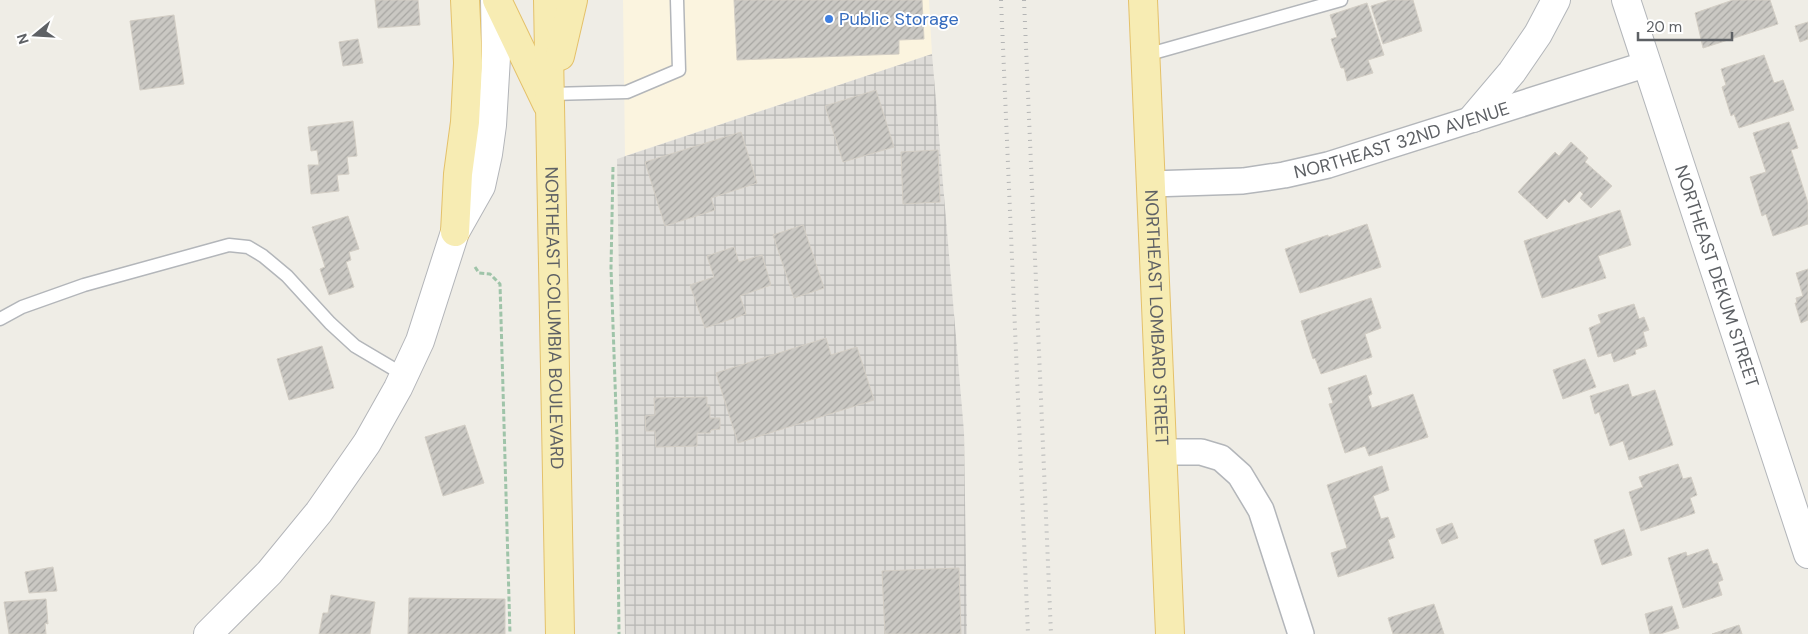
<svg xmlns="http://www.w3.org/2000/svg" width="1808" height="634" font-family="'DM Sans',sans-serif">
  <style>
    .commercial { fill: #fbf4df }
    .industrial { fill: url(#industrial-grid) }
    .building { fill: url(#building-hatch); stroke: #d3cec5 }
    .lines { fill: none; stroke-linecap: round; stroke-linejoin: round }
    .service-casing { stroke: #b3b6ba; stroke-width: 15 }
    .minor-casing { stroke: #b3b6ba; stroke-width: 28 }
    .tertiary-casing { stroke: #b3b6ba; stroke-width: 30 }
    .secondary-casing { stroke: #b3b5b9; stroke-width: 30 }
    .primary-casing { stroke: #e4c16a; stroke-width: 30 }
    .path { stroke: #9fc4a9; stroke-width: 3; stroke-dasharray: 5 2.5; stroke-linecap: butt }
    .service { stroke: #fff; stroke-width: 12 }
    .minor { stroke: #fff; stroke-width: 25 }
    .tertiary { stroke: #fff; stroke-width: 28 }
    .secondary { stroke: #fff; stroke-width: 28 }
    .primary { stroke: #f7ecb3; stroke-width: 28 }
    .rail { stroke: #b4b5b5; stroke-width: 4; stroke-dasharray: 1 6; stroke-linecap: butt }
    .shop-dot { fill: #3f7fe0; stroke: #fff; stroke-width: 2 }
    .labels { text-anchor: middle; stroke-width: 4; stroke-linejoin: round; paint-order: stroke }
    .shop-label { font-size: 18px; fill: #366cbe; stroke: #fff; text-anchor: start }
    .street-label { font-size: 18px; fill: #5e6165; stroke: #fff }
  </style>
  <defs>
    <pattern id="industrial-grid" width="8" height="8" patternUnits="userSpaceOnUse" patternTransform="scale(1.25)"><rect width="8" height="8" fill="#dedcd8"/><path d="M0 4h8M4 0v8" fill="none" stroke="#b7b6b3"/></pattern>
    <pattern id="building-hatch" width="6" height="6" patternUnits="userSpaceOnUse" patternTransform="scale(1.25)"><rect width="6" height="6" fill="#cac8c3"/><path d="M-1 1l2-2M0 6l6-6M5 7l2-2" fill="none" stroke="#a7a6a2"/></pattern>
  </defs>
  <rect width="100%" height="100%" fill="#efede6"/>
  <polygon class="commercial" points="623,0 929,0 932,54 625,156"/>
  <polygon class="industrial" points="932,54 964,432 967,634 625,634 617,159"/>
  <g class="building">
    <polygon points="375,0 418,0 420,25 378,28"/>
    <polygon points="734,0 922,0 924,39 899,40 899,54 737,60"/>
    <polygon points="1390,0 1413,0 1422,31 1383,44 1371,6"/>
    <polygon points="1733,0 1770,0 1778,24 1703,48 1695,13"/>
    <polygon points="1367,3 1384,55 1368,60 1373,73 1347,81 1344,68 1341,68 1331,39 1337,37 1330,15"/>
    <polygon points="174,15 184,84 140,90 130,21"/>
    <polygon points="1808,22 1808,39 1800,42 1795,26"/>
    <polygon points="358,39 363,63 343,66 339,42"/>
    <polygon points="1764,55 1774,83 1783,80 1794,110 1739,128 1734,114 1731,116 1722,87 1726,85 1721,69"/>
    <polygon points="876,90 894,147 843,162 825,106"/>
    <polygon points="353,121 357,156 347,157 349,174 337,175 339,191 311,194 308,165 319,165 317,150 311,151 308,127"/>
    <polygon points="1789,122 1798,148 1791,150 1808,203 1808,224 1773,236 1766,214 1762,216 1750,177 1766,172 1753,133"/>
    <polygon points="741,132 757,183 711,198 715,210 665,226 645,162"/>
    <polygon points="1571,142 1588,158 1585,162 1612,186 1591,208 1580,198 1583,194 1580,191 1569,203 1565,199 1547,219 1518,192 1555,152 1559,156"/>
    <polygon points="938,150 940,202 903,204 901,152"/>
    <polygon points="1620,210 1631,245 1598,256 1606,278 1542,298 1524,241"/>
    <polygon points="348,216 359,249 349,252 351,260 346,262 354,287 329,295 320,269 325,267 312,227"/>
    <polygon points="1367,224 1381,267 1300,293 1285,249 1328,235 1328,237"/>
    <polygon points="803,225 824,288 794,298 773,235"/>
    <polygon points="734,247 739,262 762,255 771,285 740,296 746,314 705,328 690,285 714,277 707,256"/>
    <polygon points="1808,269 1808,320 1801,323 1795,303 1797,303 1796,298 1803,296 1796,273"/>
    <polygon points="1371,298 1381,328 1365,334 1372,357 1321,374 1315,358 1313,359 1301,321"/>
    <polygon points="1634,304 1639,319 1644,317 1649,330 1643,332 1647,346 1635,350 1636,354 1614,362 1611,353 1598,357 1589,328 1601,323 1598,315"/>
    <polygon points="826,338 831,355 857,347 874,400 738,443 716,373"/>
    <polygon points="322,346 334,388 289,400 277,359"/>
    <polygon points="1585,359 1596,387 1563,399 1553,370"/>
    <polygon points="1366,375 1372,394 1368,396 1372,408 1413,394 1428,437 1369,456 1365,446 1345,453 1329,404 1333,403 1328,388"/>
    <polygon points="1628,384 1632,397 1655,390 1673,445 1629,460 1623,441 1610,446 1599,412 1595,414 1590,396"/>
    <polygon points="707,397 707,406 710,406 710,418 720,418 720,429 711,430 710,433 697,433 697,446 656,447 655,431 646,431 645,416 655,415 654,398"/>
    <polygon points="465,425 484,483 443,496 425,437"/>
    <polygon points="1678,464 1683,479 1691,477 1697,495 1690,498 1695,513 1641,531 1629,492 1643,487 1639,477"/>
    <polygon points="1382,466 1389,490 1373,496 1381,519 1388,517 1395,537 1388,540 1394,558 1338,577 1331,553 1347,548 1327,485"/>
    <polygon points="1452,523 1458,538 1442,544 1436,529"/>
    <polygon points="1624,529 1632,555 1602,565 1594,540"/>
    <polygon points="1708,549 1713,564 1717,563 1723,580 1718,582 1722,595 1683,608 1668,558 1686,552 1687,556"/>
    <polygon points="53,567 57,591 29,593 25,572"/>
    <polygon points="959,568 961,634 885,634 882,571"/>
    <polygon points="331,595 375,602 370,634 319,634 323,613 328,613"/>
    <polygon points="409,598 505,599 505,634 408,634"/>
    <polygon points="46,599 48,624 45,623 46,634 9,634 4,602"/>
    <polygon points="1434,604 1444,634 1393,634 1388,618"/>
    <polygon points="1672,606 1679,628 1660,634 1650,634 1645,614"/>
    <polygon points="1739,625 1742,634 1712,634"/>
  </g>
  <g class="lines">
    <g class="service-casing">
      <g id="service">
        <polyline points="1146,55 1341,0"/>
        <polyline points="551,94 627,92 679,70 677,0"/>
        <polyline points="0,319 22,307 84,285 229,245 248,247 263,256 287,276 330,323 355,346 404,375"/>
      </g>
    </g>
    <g class="minor-casing">
      <g id="minor">
        <path id="s1" d="M1151,184L1243,181L1284,175L1328,165L1647,64"/>
        <polyline points="1163,452 1201,452 1221,458 1240,475 1261,510 1301,634"/>
      </g>
    </g>
    <g class="tertiary-casing">
      <g id="tertiary">
        <path id="s2" d="M1626,0L1808,554"/>
        <polyline points="1473,118 1512,72 1538,34 1556,0"/>
      </g>
    </g>
    <g class="secondary-casing">
      <polyline id="secondary" points="208,634 269,573 319,512 367,443 398,388 420,341 455,232 481,186 488,154 492,125 496,57 495,0"/>
    </g>
    <g class="primary-casing">
      <g id="primary">
        <polyline points="497,0 547,104"/>
        <path id="s3" d="M548,0L560,634"/>
        <path id="s4" d="M1143,0L1170,634"/>
        <polyline points="560,56 573,0"/>
        <polyline points="455,232 458,174 465,122 468,63 465,0"/>
      </g>
    </g>
    <g class="path">
      <polyline points="613,167 611,268 617,439 619,634"/>
      <polyline points="475,267 479,273 490,274 500,284 510,634"/>
    </g>
    <use href="#service" class="service"/>
    <use href="#minor" class="minor"/>
    <use href="#tertiary" class="tertiary"/>
    <use href="#secondary" class="secondary"/>
    <use href="#primary" class="primary"/>
    <g class="rail">
      <polyline points="1001,0 1028,634"/>
      <polyline points="1024,0 1051,634"/>
    </g>
  </g>
  <circle class="shop-dot" cx="829" cy="19" r="5"/>
  <g class="labels">
    <g class="shop-label">
      <text x="839" y="25">Public Storage</text>
    </g>
    <g class="street-label">
      <text dy="6" stroke="none"><textPath href="#s1" startOffset="256">NORTHEAST 32ND AVENUE</textPath></text>
      <text dy="6" stroke="none"><textPath href="#s2" startOffset="291">NORTHEAST DEKUM STREET</textPath></text>
      <text dy="6" stroke="none"><textPath href="#s3" startOffset="318">NORTHEAST COLUMBIA BOULEVARD</textPath></text>
      <text dy="6" stroke="none"><textPath href="#s4" startOffset="318">NORTHEAST LOMBARD STREET</textPath></text>
    </g>
  </g>
  <g transform="translate(35 35) rotate(252)" stroke="#ffffff" stroke-width="4" paint-order="stroke">
  <path d="M0-4L9 19L0 12L-9 19Z" fill="#5e6165"/>
  <text y="-8" font-size="14" font-weight="bold" text-anchor="middle" fill="#5e6165">N</text>
  </g>
  <path d="M1638 32v8h94v-8" fill="none" stroke="#5e6165" stroke-width="2.5"/>
  <text x="1646" y="32" font-size="15" fill="#5e6165" stroke="#ffffff" stroke-width="4" paint-order="stroke">20 m</text>
</svg>
